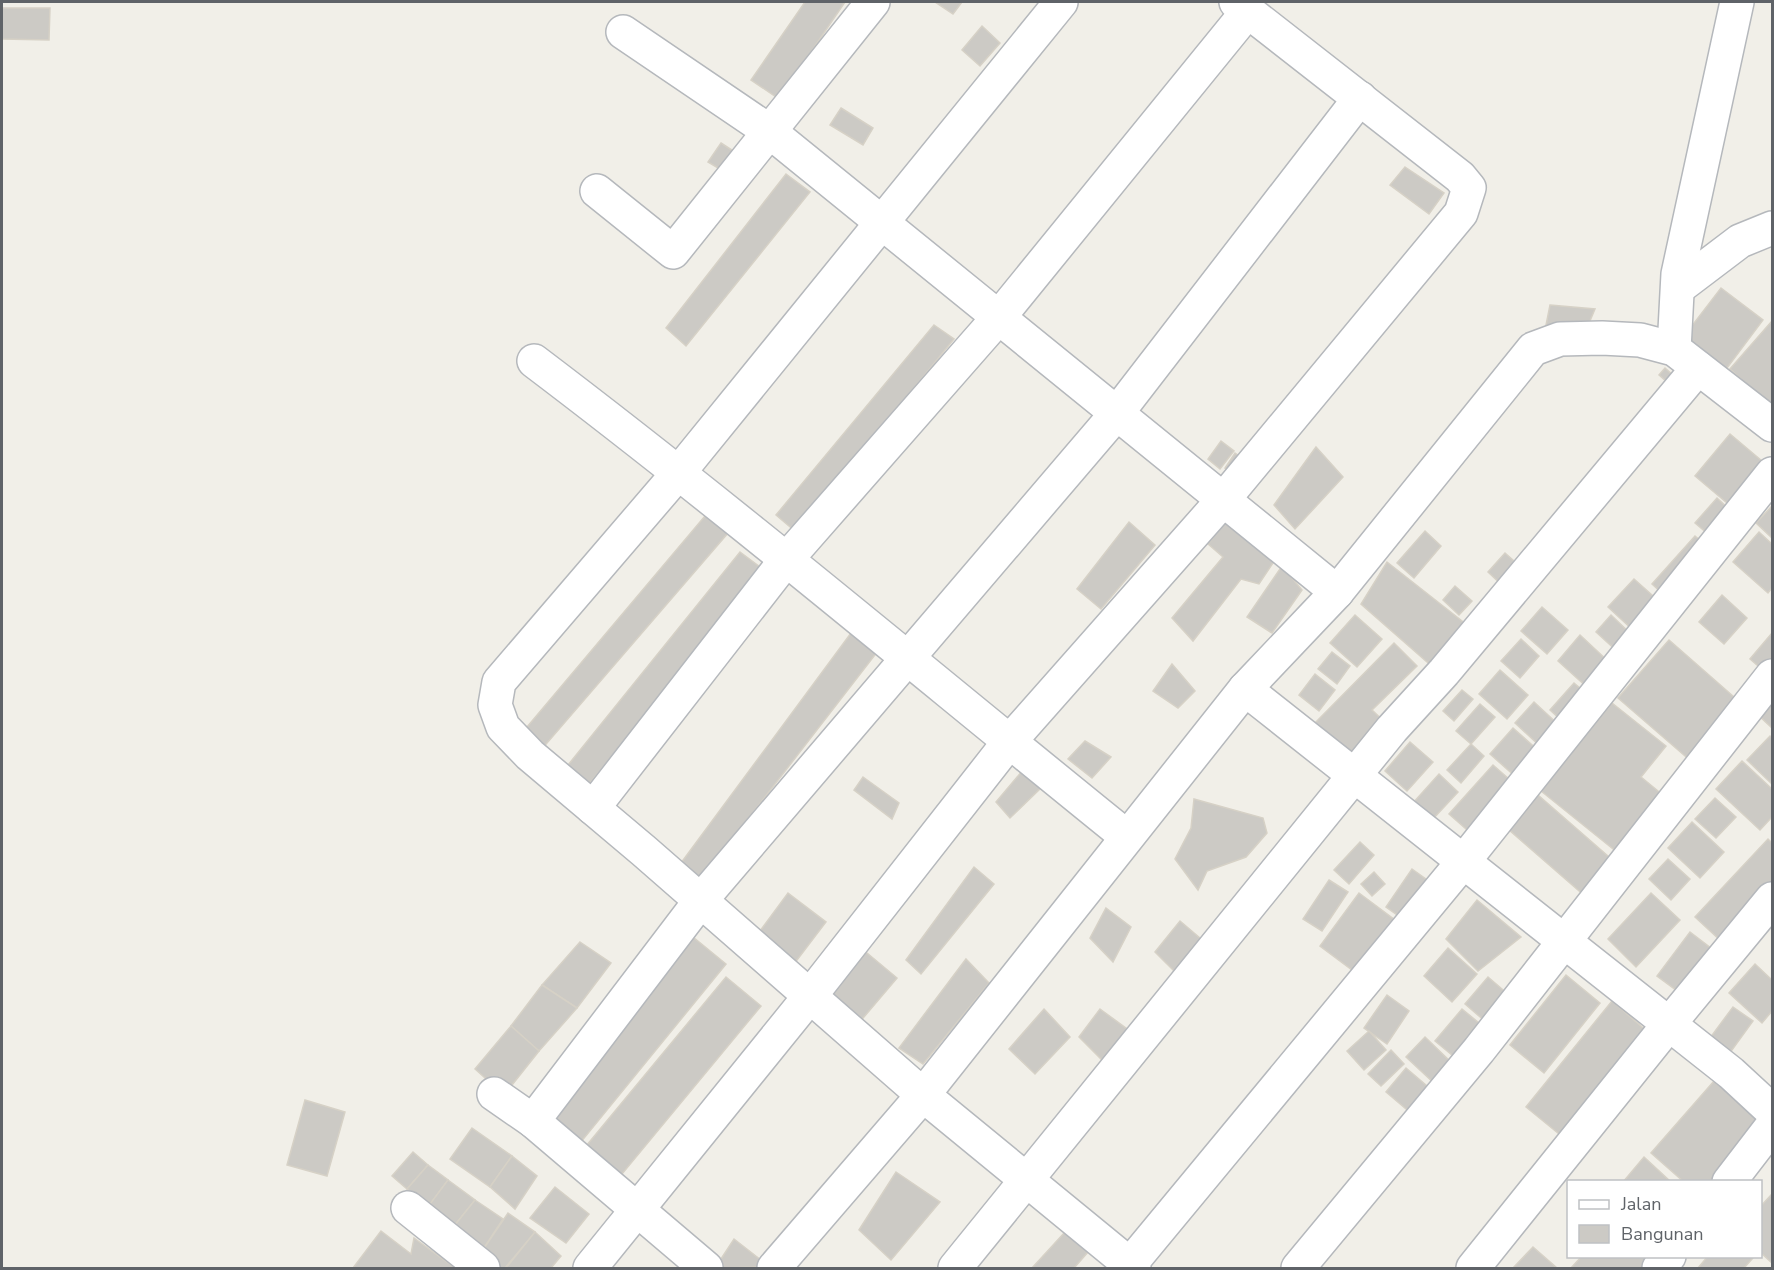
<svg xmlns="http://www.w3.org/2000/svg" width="1774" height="1270" font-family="'Nunito Sans',sans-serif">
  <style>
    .building { fill: #cccac5; stroke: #d6d1c6; stroke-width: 1.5 }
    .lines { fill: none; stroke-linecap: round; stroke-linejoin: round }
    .street-casing { stroke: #b5b8bc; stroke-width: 36 }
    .street { stroke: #fff; stroke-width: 33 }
  </style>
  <rect width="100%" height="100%" fill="#f1efe8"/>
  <g class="building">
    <polygon points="805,2 845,2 779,99 751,80"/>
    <polygon points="935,2 962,2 953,14"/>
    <polygon points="2,8 50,8 49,40 2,39"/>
    <polygon points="982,26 1000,43 980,66 962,50"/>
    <polygon points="841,108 873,128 863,145 830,125"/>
    <polygon points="721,143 744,158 733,177 708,162"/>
    <polygon points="1405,167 1444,193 1429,214 1390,185"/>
    <polygon points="786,174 810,192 686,346 666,328"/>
    <polygon points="1721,288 1763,320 1724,372 1681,340"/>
    <polygon points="1550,305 1595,309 1587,328 1546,325"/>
    <polygon points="1772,321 1772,407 1730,369"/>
    <polygon points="934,325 954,339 796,532 776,515"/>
    <polygon points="1665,368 1682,383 1676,390 1659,375"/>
    <polygon points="1730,434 1768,466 1733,508 1695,476"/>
    <polygon points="1221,441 1234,451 1220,469 1208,459"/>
    <polygon points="1316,447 1343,477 1295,529 1274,505"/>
    <polygon points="1235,453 1243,459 1232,474 1225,468"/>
    <polygon points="1717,498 1730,510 1708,534 1695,523"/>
    <polygon points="1772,506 1772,538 1756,523"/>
    <polygon points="705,516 728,533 541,750 522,733"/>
    <polygon points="1226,521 1277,557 1259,584 1241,579 1193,641 1172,618 1223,557 1208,544"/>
    <polygon points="1129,522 1155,545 1101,609 1077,589"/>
    <polygon points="1425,531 1441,546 1414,578 1397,563"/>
    <polygon points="1759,532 1772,544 1772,588 1768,593 1733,562"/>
    <polygon points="1695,536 1708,547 1665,596 1652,584"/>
    <polygon points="740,552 764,570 585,789 564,770"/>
    <polygon points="1505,553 1522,568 1505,588 1488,572"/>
    <polygon points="1387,562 1471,628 1435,669 1361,604"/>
    <polygon points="1282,566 1302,590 1272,633 1247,617"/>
    <polygon points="1634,579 1661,603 1635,632 1608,607"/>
    <polygon points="1455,586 1472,601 1459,615 1443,600"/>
    <polygon points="1722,595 1747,618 1724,644 1699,622"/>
    <polygon points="1542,607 1568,630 1547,654 1521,631"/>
    <polygon points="1355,615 1382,639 1357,667 1330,643"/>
    <polygon points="1611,615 1634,637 1619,653 1596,632"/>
    <polygon points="851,633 878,651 700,881 681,863"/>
    <polygon points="1772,633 1772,663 1765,672 1750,659"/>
    <polygon points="1580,635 1611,664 1589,689 1558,661"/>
    <polygon points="1521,639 1539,656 1520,678 1501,661"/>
    <polygon points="1669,640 1742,704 1692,762 1618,698"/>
    <polygon points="1394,643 1417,666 1372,710 1392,729 1355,766 1314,724"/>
    <polygon points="1332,652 1350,666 1337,684 1318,669"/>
    <polygon points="1172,664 1195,691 1178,708 1153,691"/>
    <polygon points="1500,670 1528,695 1507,719 1479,694"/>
    <polygon points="1315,674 1335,690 1319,711 1299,695"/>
    <polygon points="1574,683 1587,694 1563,722 1550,710"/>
    <polygon points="1462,690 1473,699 1454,721 1443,711"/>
    <polygon points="1772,696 1772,728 1757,714"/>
    <polygon points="1534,702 1561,727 1542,748 1515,723"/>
    <polygon points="1612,703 1666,746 1641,777 1669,800 1623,857 1541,791"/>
    <polygon points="1480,704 1495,717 1471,744 1456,731"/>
    <polygon points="1513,728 1540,752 1517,778 1490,754"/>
    <polygon points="1770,736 1772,738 1772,784 1747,760"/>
    <polygon points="1085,741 1111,757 1092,778 1068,759"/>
    <polygon points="1410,742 1433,762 1407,791 1385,771"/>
    <polygon points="1471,744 1484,756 1461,783 1447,770"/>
    <polygon points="1742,761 1772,789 1772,817 1760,830 1716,789"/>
    <polygon points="1493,765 1518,787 1474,836 1449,814"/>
    <polygon points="1023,770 1042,787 1010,818 996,802"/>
    <polygon points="1439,774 1458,792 1432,820 1413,803"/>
    <polygon points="863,777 899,803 892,819 854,790"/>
    <polygon points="1538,795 1616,863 1586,897 1509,830"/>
    <polygon points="1715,798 1736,817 1716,838 1695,819"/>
    <polygon points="1194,799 1263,818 1267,833 1246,857 1207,871 1198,890 1175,859 1191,828"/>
    <polygon points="1692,822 1724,852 1700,878 1668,848"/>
    <polygon points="1768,839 1772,843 1772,887 1722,942 1695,917"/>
    <polygon points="1360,842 1374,855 1349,884 1334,870"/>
    <polygon points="1668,859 1690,879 1671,900 1649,879"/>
    <polygon points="974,867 994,884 921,974 906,960"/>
    <polygon points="1412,869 1437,887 1410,924 1386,907"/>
    <polygon points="1374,872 1385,884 1372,896 1361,884"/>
    <polygon points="1329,880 1348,892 1322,931 1303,919"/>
    <polygon points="788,893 826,922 791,968 754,939"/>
    <polygon points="1359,893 1399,923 1360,976 1320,946"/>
    <polygon points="1651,893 1680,920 1636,967 1608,939"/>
    <polygon points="1477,900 1521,937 1478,971 1446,939"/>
    <polygon points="1106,908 1131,927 1113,962 1090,938"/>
    <polygon points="1180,921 1207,944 1178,975 1155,952"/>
    <polygon points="1690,932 1716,952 1684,996 1657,976"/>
    <polygon points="693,937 726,964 576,1148 542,1120"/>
    <polygon points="580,942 611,963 577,1008 542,985"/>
    <polygon points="861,948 897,978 858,1024 823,995"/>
    <polygon points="1448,948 1477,974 1452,1002 1424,976"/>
    <polygon points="966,959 989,983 923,1064 899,1048"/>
    <polygon points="1755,964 1772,980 1772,1011 1762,1023 1729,993"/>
    <polygon points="1566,975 1600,1003 1544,1073 1510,1045"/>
    <polygon points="726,977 761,1006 617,1180 582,1151"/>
    <polygon points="1488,977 1509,995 1486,1022 1465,1004"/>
    <polygon points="542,985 577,1008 539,1051 511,1026"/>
    <polygon points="1387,995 1409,1011 1387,1044 1364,1028"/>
    <polygon points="1612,1001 1649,1033 1564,1138 1526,1107"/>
    <polygon points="1733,1007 1753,1021 1724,1061 1704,1046"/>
    <polygon points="1044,1009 1070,1037 1035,1074 1009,1049"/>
    <polygon points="1100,1009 1138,1037 1113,1071 1079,1037"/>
    <polygon points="1462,1009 1490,1032 1464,1065 1435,1041"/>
    <polygon points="511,1026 539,1051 504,1095 475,1069"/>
    <polygon points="1369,1031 1386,1050 1364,1070 1347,1051"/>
    <polygon points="1425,1037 1454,1065 1436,1085 1406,1057"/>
    <polygon points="1391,1050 1404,1064 1381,1086 1368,1074"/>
    <polygon points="1406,1068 1433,1091 1412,1114 1386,1092"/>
    <polygon points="1714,1081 1762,1123 1711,1182 1684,1182 1651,1153"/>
    <polygon points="305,1100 345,1112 327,1176 287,1165"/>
    <polygon points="472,1128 512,1156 490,1187 450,1159"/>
    <polygon points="413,1152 428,1165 407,1189 392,1176"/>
    <polygon points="512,1156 537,1176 515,1209 490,1187"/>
    <polygon points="1644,1157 1671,1182 1623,1182"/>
    <polygon points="428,1165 448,1180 428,1207 407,1189"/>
    <polygon points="896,1172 940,1202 891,1260 859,1230"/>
    <polygon points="448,1180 475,1200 450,1231 424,1212"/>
    <polygon points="555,1187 589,1214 566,1243 530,1218"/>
    <polygon points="1772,1194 1772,1263 1760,1252 1760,1207"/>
    <polygon points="475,1200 503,1219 480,1254 450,1231"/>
    <polygon points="508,1213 535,1232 505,1268 497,1268 480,1254"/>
    <polygon points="381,1231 411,1254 414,1238 455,1268 353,1268"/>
    <polygon points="535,1232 561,1256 551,1268 506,1268"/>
    <polygon points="1065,1232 1088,1252 1074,1268 1032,1268"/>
    <polygon points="734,1239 770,1267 715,1268"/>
    <polygon points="1533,1247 1557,1268 1513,1268"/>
    <polygon points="1653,1256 1658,1268 1571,1268 1582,1256"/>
    <polygon points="1708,1256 1752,1256 1753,1258 1744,1268 1698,1268"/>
  </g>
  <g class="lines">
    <g class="street-casing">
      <g id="street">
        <polyline points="623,32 769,131 1337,592"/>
        <polyline points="597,191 673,252 873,2"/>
        <polyline points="1678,288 1740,241 1772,228"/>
        <polyline points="1674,349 1678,274 1737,2"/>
        <path d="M534,361C736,514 930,678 1127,837"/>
        <polyline points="1245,689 1731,1073 1772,1111"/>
        <polyline points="593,808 785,561 999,317 1248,11"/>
        <polyline points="494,1094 533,1121 706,1268"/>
        <polyline points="533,1121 701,900 1117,413 1360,98"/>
        <polyline points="1729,1182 1772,1126"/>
        <polyline points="408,1208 483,1268"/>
        <polyline points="590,1268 810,996 1009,742 1223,500 1461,213 1469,188 1460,177 1236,2"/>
        <polyline points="774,1268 923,1095 644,851 530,755 503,727 495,705 499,682 680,471 1061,2"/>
        <polyline points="955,1268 1392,729 1444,672 1698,368"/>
        <polyline points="1127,1268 1463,862 1772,474"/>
        <polyline points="1134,1268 923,1095 1245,689 1337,592 1533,349 1560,339 1602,338 1640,340 1674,349 1772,425"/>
        <polyline points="1298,1268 1479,1050 1772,676"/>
        <polyline points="1473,1268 1669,1024 1772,899"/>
        <polyline points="1659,1268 1669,1256"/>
      </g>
    </g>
    <use href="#street" class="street"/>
  </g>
  <rect width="1774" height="1270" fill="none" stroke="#5f6368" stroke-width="6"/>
  <rect x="1567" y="1180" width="195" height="78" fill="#ffffff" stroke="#bfc1c3" stroke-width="1.5"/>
  <rect x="1579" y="1200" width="30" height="9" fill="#ffffff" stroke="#bfc1c3" stroke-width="1.5"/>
  <text x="1621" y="1210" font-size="18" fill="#5f6368">Jalan</text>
  <rect x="1579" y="1225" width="30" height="18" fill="#cccac5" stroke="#bfc1c3" stroke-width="1.5"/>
  <text x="1621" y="1240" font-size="18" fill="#5f6368">Bangunan</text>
</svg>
